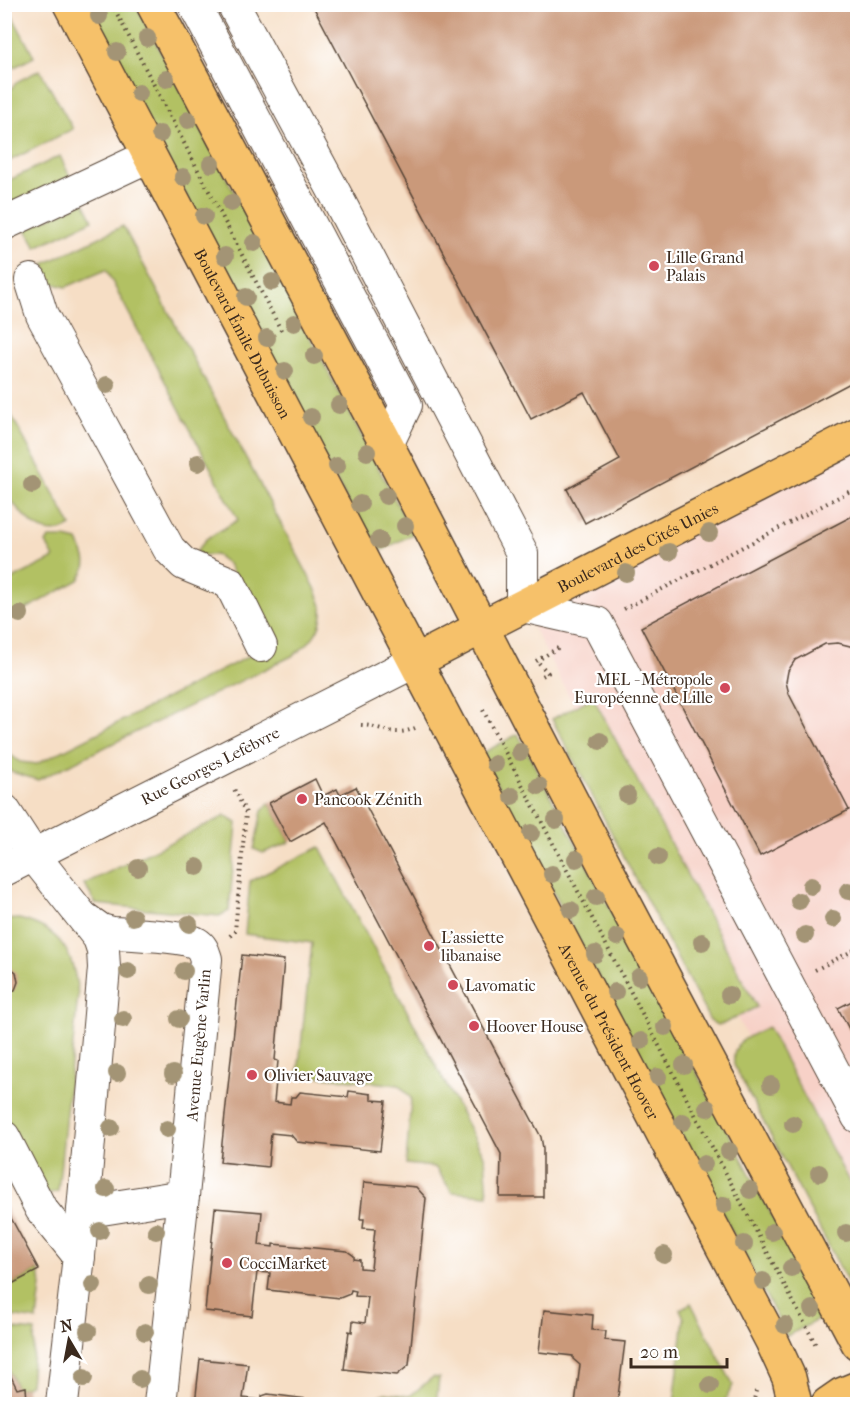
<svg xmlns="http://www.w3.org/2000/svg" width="862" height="1409" font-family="'IM FELL French Canon',serif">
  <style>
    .built { fill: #f7d1c7 }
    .green { fill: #b2c164; stroke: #767641; stroke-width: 1.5 }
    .building { fill: #ca997a }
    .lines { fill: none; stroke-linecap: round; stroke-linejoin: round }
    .minor-casing { stroke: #574537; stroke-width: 34 }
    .major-casing { stroke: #574537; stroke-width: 36 }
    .path { stroke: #574537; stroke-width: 4; stroke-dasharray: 1.5 4.5; stroke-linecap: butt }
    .minor { stroke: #fff; stroke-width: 32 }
    .major { stroke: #f6c16b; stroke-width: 33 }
    .tree { fill: #a39475 }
    .poi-dot { fill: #d1495b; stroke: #fff; stroke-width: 2 }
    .labels { text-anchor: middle; stroke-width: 4.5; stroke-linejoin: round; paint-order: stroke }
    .poi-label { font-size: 16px; fill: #3b2a1e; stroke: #fff; text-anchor: start }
    .street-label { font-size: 16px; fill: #3b2a1e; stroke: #fff }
  </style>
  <rect width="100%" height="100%" fill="#fff"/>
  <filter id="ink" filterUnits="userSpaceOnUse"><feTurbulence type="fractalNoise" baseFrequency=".0167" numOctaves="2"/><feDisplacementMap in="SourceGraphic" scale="12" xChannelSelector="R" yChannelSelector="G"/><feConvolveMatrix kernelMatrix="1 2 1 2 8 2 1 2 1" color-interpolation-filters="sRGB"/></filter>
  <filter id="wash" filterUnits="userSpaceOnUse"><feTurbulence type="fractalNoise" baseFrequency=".008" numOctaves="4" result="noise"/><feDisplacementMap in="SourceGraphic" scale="24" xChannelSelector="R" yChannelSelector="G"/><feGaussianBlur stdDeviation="1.35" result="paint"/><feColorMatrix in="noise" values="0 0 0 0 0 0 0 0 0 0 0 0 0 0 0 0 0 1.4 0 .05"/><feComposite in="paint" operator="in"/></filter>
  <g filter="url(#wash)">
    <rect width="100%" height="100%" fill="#f6dec5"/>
    <polygon class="built" points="857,434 857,1247 522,606"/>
    <g class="green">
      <polygon points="6,4 34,57 5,72 4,5"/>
      <polygon points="86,5 136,5 413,534 375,554"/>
      <polygon points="40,70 73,129 5,163 5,95 18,81"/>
      <polygon points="60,156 70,177 13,203 5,187 5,182"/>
      <polygon points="84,202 93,220 36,247 26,229"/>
      <path d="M123,226L315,588C317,594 321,601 322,607C324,629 309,645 292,656L38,780L11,772L5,757L4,750L20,762L37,764L271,645L228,564L216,555H198L197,551L206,539L238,520L106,270L66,287L43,281L40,276L48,272L44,264Z"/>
      <path d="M7,407L71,526C40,545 22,513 5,493L4,409Z"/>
      <path d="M49,538H65L78,541C86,558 90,564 79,580L6,620L4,616L5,583L54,558L46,543Z"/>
      <polygon points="593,697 757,1007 723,1024 717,1025 710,1021 552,719"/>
      <polygon points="518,734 825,1316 787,1336 481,754"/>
      <polygon points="269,803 290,842 263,853 254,849 262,811"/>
      <polygon points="225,816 237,823 229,911 219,916 96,904 84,884"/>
      <polygon points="320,847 485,1158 488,1195 452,1192 435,1167 406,1164 411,1098 399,1085 298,1074 312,943 245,934 250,881"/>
      <path d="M19,919C62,929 74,954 78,995L58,1191L48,1194L42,1190L5,1119L4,920Z"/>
      <path d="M768,1027L857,1197V1300L734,1065C731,1040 749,1037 768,1027Z"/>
      <polygon points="39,1270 41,1286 37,1320 5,1315 5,1288"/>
      <polygon points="691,1303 733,1385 723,1404 674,1404 684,1318 680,1309"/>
      <polygon points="4,1328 35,1331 30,1384 26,1387 17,1389 5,1362"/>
      <polygon points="433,1377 439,1378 436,1404 377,1404 378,1397 385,1393 410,1396"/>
    </g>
    <g id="blocks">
      <g class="building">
        <polygon points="312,4 858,4 858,379 585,523 567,489 620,460 584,392 531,419"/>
        <polygon points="858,513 858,648 838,643 825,644 795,660 788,671 786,682 789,694 849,810 760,856 641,627"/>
        <polygon points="315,779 323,796 337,789 340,795 356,787 541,1137 543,1148 543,1197 500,1197 501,1154 326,822 290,842 269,803"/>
        <polygon points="242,955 284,960 275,1060 278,1061 274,1102 290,1104 291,1097 296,1097 300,1092 348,1097 349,1091 371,1094 371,1100 386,1101 380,1151 297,1142 291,1135 271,1133 268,1167 220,1162"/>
        <polygon points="4,966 8,966 16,972 18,982 15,990 4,994"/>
        <polygon points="858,998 858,1046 838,1008"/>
        <polygon points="364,1182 416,1187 426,1198 409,1365 397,1375 344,1369 349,1331 352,1332 353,1321 365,1323 368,1297 355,1296 356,1291 351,1290 350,1294 340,1298 268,1290 270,1273 257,1272 252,1316 205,1311 215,1208 262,1212 259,1245 273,1247 273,1244 347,1251 354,1256 354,1259 360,1260 360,1268 371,1269 375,1229 363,1228 364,1219 360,1219"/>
        <polygon points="4,1205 39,1270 4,1288"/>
        <polygon points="544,1310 593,1315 592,1330 606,1331 605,1340 625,1342 617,1404 575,1404 580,1365 573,1359 573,1356 539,1352"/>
        <polygon points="200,1359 248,1364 243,1398 262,1400 262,1396 268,1394 346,1404 195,1404"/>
        <polygon points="4,1362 17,1389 26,1387 27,1401 18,1404 4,1404"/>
      </g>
    </g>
  </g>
  <g filter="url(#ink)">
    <use href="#blocks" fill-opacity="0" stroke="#574537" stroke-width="1.5"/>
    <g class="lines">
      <g class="minor-casing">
        <g id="minor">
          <polyline points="194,4 406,405 387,445"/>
          <polyline points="233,4 337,197 522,553 522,606 597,623 858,1117"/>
          <polyline points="4,224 149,156"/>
          <polyline points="31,280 42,315 169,549 184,564 230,583 261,646"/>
          <polyline points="4,810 34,856 99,938 103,950 104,968 79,1256 62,1404"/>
          <path id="s1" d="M4,870L416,661"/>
          <path d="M84,918L101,930L112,933C130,934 183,936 196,943C203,947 204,953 206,959L183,1196L160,1404"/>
          <polyline points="4,1137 41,1209 79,1256"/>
          <polyline points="83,1212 183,1196"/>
        </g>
      </g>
      <g class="major-casing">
        <g id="major">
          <path id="s2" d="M70,4L772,1341L789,1378L795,1404"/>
          <polyline points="153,4 387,445 615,885 858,1343"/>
          <path id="s3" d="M416,661L858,434"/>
          <polyline points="828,1404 841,1395 858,1388"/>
        </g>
      </g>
      <g class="path">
        <polyline points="112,4 283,334"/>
        <polyline points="624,609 858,487"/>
        <polyline points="536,661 558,648"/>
        <polyline points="539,663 548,673 542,676"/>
        <polyline points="483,710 817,1347"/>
        <path d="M361,725C383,726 392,738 415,728"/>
        <polyline points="230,936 235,931 246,813 233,787"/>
        <polyline points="815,970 858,948"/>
        <polyline points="753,1404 756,1391"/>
      </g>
      <use href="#minor" class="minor"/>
      <use href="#major" class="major"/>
    </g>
    <g class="tree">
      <circle cx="99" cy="16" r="9"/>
      <circle cx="147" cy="38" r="9"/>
      <circle cx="117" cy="52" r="9"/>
      <circle cx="166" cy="79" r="9"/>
      <circle cx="139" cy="93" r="9"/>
      <circle cx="188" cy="120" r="9"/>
      <circle cx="160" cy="134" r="9"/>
      <circle cx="211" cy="164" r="9"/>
      <circle cx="183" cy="177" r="9"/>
      <circle cx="231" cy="203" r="9"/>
      <circle cx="204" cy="216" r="9"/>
      <circle cx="254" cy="243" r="9"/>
      <circle cx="225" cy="256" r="9"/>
      <circle cx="272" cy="282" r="9"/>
      <circle cx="246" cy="297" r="9"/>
      <circle cx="294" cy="323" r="9"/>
      <circle cx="267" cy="338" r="9"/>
      <circle cx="314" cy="356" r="9"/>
      <circle cx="285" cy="371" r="9"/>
      <circle cx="107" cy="385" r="9"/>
      <circle cx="339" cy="405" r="9"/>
      <circle cx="311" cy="417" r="9"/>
      <circle cx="367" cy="452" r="9"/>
      <circle cx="198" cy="463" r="9"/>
      <circle cx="337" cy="466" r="9"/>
      <circle cx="32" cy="485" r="9"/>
      <circle cx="386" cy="496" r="9"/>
      <circle cx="360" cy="504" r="9"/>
      <circle cx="405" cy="526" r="9"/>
      <circle cx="709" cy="533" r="9"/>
      <circle cx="379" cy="540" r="9"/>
      <circle cx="669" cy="552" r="9"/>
      <circle cx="626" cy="573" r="9"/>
      <circle cx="20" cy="614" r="9"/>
      <circle cx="600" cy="741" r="9"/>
      <circle cx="520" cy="752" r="9"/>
      <circle cx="495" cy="764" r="9"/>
      <circle cx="539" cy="786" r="9"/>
      <circle cx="627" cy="795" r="9"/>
      <circle cx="512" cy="796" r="9"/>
      <circle cx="556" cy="820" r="9"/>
      <circle cx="531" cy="833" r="9"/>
      <circle cx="658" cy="857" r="9"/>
      <circle cx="576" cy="859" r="9"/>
      <circle cx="197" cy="867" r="9"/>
      <circle cx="138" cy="868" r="9"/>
      <circle cx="552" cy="874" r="9"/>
      <circle cx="811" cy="886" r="9"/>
      <circle cx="848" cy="891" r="9"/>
      <circle cx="596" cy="897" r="9"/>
      <circle cx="799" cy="901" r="9"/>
      <circle cx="571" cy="910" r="9"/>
      <circle cx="133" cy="917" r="9"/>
      <circle cx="833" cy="919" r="9"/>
      <circle cx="189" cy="924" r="9"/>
      <circle cx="805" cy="935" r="9"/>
      <circle cx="617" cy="937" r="9"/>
      <circle cx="702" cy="942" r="9"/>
      <circle cx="595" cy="954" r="9"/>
      <circle cx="128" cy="971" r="9"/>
      <circle cx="184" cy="971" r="9"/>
      <circle cx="639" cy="977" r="9"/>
      <circle cx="615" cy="992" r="9"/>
      <circle cx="729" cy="995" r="9"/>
      <circle cx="123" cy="1019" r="9"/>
      <circle cx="179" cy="1019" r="9"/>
      <circle cx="665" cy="1027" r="9"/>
      <circle cx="641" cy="1041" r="9"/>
      <circle cx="684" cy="1065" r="9"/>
      <circle cx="117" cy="1073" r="9"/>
      <circle cx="173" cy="1074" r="9"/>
      <circle cx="658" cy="1077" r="9"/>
      <circle cx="771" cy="1085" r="9"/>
      <circle cx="707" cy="1108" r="9"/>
      <circle cx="683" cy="1122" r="9"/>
      <circle cx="793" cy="1124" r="9"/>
      <circle cx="111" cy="1128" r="9"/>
      <circle cx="167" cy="1129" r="9"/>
      <circle cx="729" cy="1151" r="9"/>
      <circle cx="704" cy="1164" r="9"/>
      <circle cx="819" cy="1173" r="9"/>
      <circle cx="106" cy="1189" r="9"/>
      <circle cx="750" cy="1190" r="9"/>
      <circle cx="724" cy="1205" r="9"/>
      <circle cx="100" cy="1231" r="9"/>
      <circle cx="156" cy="1231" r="9"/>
      <circle cx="772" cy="1232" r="9"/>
      <circle cx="846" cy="1233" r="9"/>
      <circle cx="744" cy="1244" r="9"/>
      <circle cx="664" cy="1255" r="9"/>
      <circle cx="791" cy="1268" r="9"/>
      <circle cx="763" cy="1281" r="9"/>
      <circle cx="93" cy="1285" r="9"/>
      <circle cx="149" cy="1285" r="9"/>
      <circle cx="812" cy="1309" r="9"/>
      <circle cx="785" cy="1325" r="9"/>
      <circle cx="88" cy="1331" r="9"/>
      <circle cx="145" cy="1332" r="9"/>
      <circle cx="84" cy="1378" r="9"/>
      <circle cx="140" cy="1379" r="9"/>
      <circle cx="710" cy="1385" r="9"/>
    </g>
  </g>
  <g class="poi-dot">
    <circle cx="654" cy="266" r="6"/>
    <circle cx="725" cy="688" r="6"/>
    <circle cx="302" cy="799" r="6"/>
    <circle cx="429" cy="946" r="6"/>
    <circle cx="453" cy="985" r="6"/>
    <circle cx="474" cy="1026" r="6"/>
    <circle cx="252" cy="1075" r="6"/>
    <circle cx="227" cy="1263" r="6"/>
  </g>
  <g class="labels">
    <g class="poi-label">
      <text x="666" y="263">Lille Grand<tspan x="666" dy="18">Palais</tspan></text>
      <text x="713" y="685" text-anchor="end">MEL - Métropole<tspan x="713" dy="18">Européenne de Lille</tspan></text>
      <text x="314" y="805">Pancook Zénith</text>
      <text x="441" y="943">L'assiette<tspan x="441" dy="18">libanaise</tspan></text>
      <text x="465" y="991">Lavomatic</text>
      <text x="486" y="1032">Hoover House</text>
      <text x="264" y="1081">Olivier Sauvage</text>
      <text x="239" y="1269">CocciMarket</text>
    </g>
    <g class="street-label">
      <text dy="6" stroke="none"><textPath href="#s2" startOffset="372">Boulevard Émile Dubuisson</textPath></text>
      <text dy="6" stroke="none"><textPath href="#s3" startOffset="249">Boulevard des Cités Unies</textPath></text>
      <text dy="6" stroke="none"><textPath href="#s1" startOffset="231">Rue Georges Lefebvre</textPath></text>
      <text dy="6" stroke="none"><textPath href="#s2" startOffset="1160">Avenue du Président Hoover</textPath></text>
      <text transform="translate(198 1045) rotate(-85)" y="6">Avenue Eugène Varlin</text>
    </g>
  </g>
  <rect width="862" height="1409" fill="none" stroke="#fff" stroke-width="24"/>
  <g transform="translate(69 1340) rotate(350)" stroke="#ffffff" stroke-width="4.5" paint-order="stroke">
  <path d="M0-4.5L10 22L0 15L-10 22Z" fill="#3b2a1e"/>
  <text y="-9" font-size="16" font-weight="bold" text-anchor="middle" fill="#3b2a1e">N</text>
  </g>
  <path d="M631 1358v9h96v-9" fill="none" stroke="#3b2a1e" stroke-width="3"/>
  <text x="640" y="1358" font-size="18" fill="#3b2a1e" stroke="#ffffff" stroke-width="4.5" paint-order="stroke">20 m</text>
</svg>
